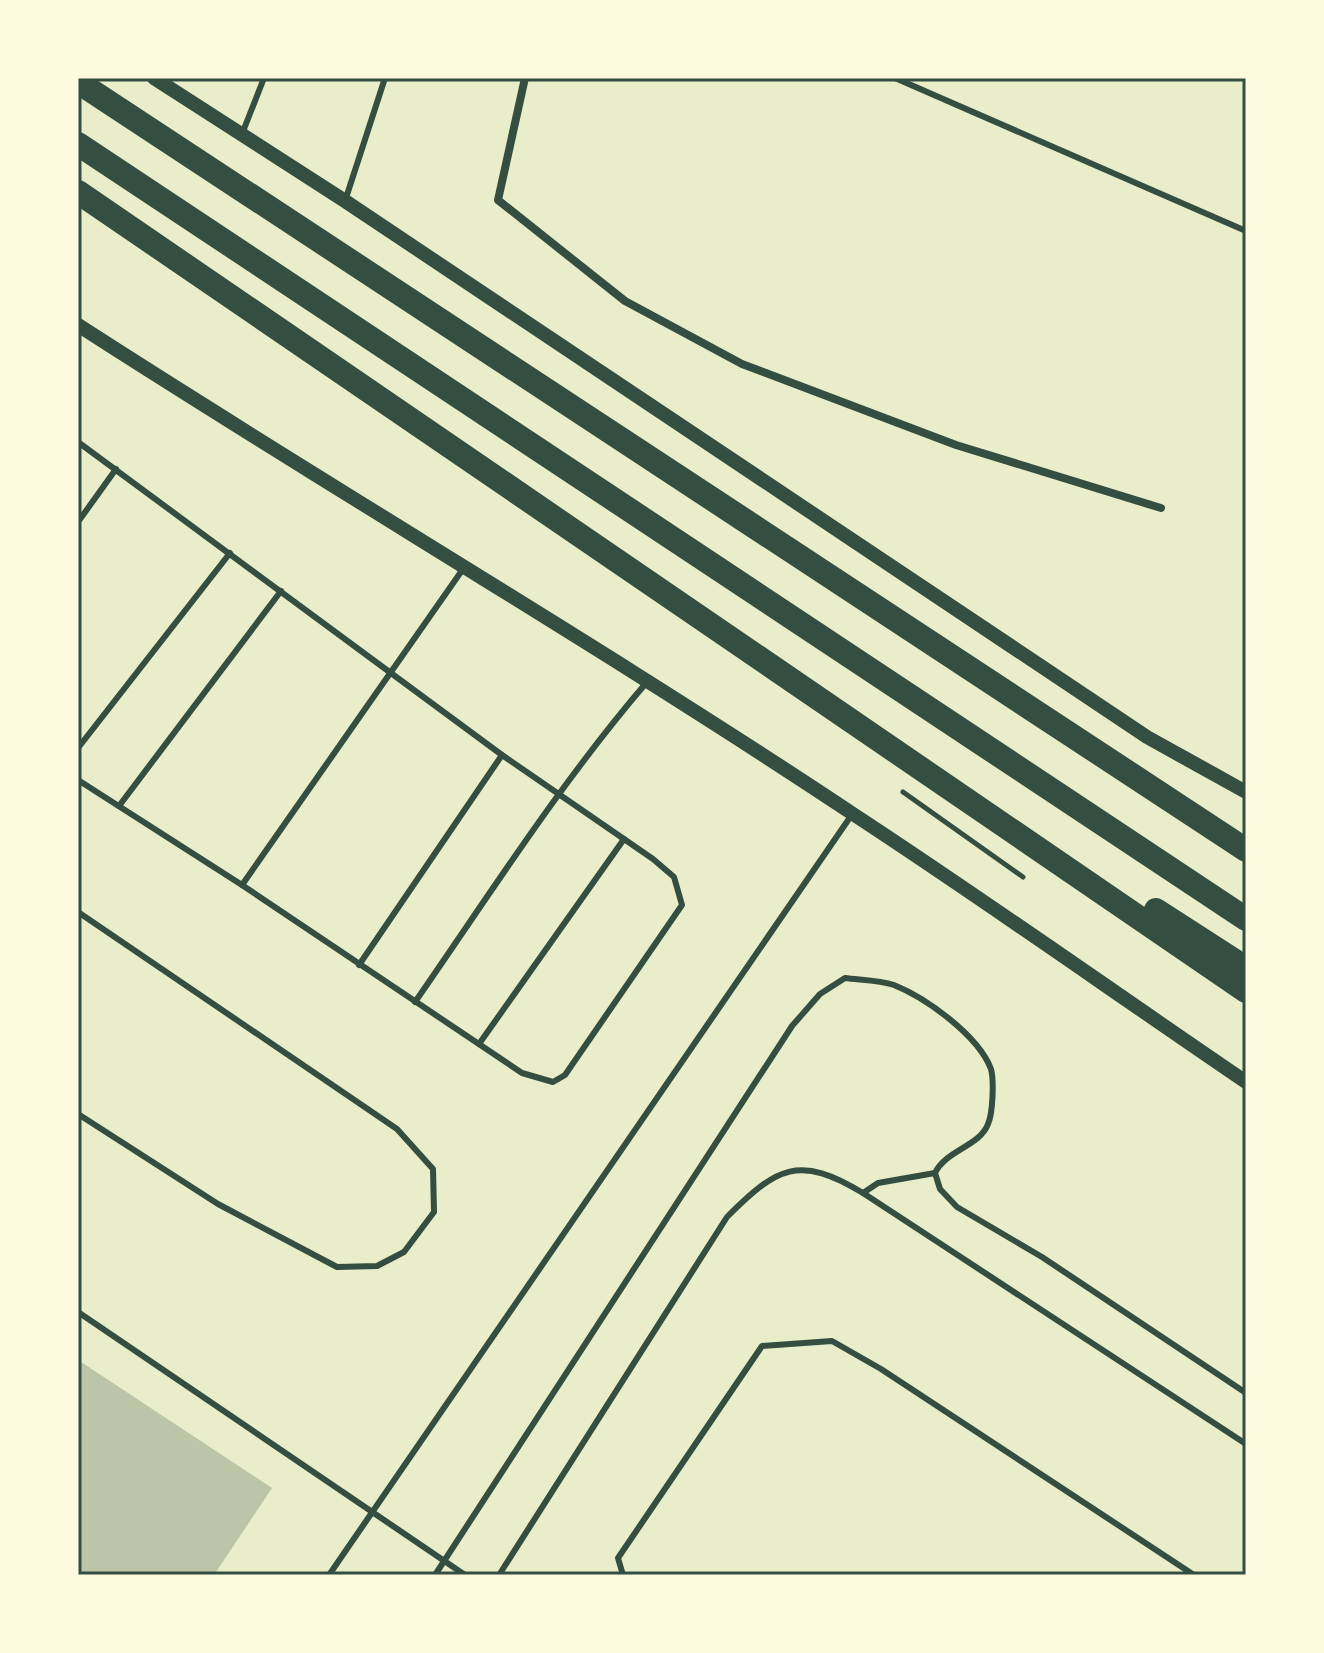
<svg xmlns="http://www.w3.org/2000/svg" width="1324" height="1653" font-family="Commissioner,sans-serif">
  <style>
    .building { fill: #bcc5a7 }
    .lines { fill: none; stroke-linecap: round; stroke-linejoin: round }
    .path { stroke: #344e41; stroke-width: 5 }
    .service { stroke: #344e41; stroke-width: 6 }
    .minor { stroke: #344e41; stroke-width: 8 }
    .tertiary { stroke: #344e41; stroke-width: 14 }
    .motorway { stroke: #344e41; stroke-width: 24 }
    .neatline { fill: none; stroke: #344e41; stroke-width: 3 }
  </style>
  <rect width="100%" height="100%" fill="#e9edc9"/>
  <polygon class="building" points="78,1360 272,1488 214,1575 78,1575"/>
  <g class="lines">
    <polyline class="path" points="903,792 1023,877"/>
    <g class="service">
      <polyline points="895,78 1246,231"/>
      <polyline points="242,134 264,78"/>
      <polyline points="345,201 385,78"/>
      <polyline points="78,442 502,755 653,859 674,877 682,905 565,1075 553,1082 522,1073 242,885 78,780"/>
      <polyline points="78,522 116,469"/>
      <polyline points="78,748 230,553"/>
      <polyline points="119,806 281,591"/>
      <polyline points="242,885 463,569"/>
      <polyline points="78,912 397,1129 433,1169 434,1212 404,1252 377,1266 337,1267 218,1204 78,1114"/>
      <polyline points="359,965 502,755"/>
      <path d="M415,1002C490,894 561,782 647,682"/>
      <polyline points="479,1044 624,839"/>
      <polyline points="863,1193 878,1183 935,1173"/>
      <polyline points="78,1312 465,1575"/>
      <polyline points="329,1575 853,813"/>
      <path d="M435,1575L792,1026L820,994L845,978C860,980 879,980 894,985C926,998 978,1035 991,1069C994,1080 993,1113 988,1124C980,1146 946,1150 935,1173L940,1189L957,1207L1042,1257L1246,1393"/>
      <path d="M499,1575L727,1217C777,1167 799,1154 863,1193L1246,1444"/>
      <polyline points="623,1575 618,1558 762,1346 832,1341 881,1369 1194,1575"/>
    </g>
    <polyline class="minor" points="525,78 498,200 625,301 742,364 956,445 1161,508"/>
    <g class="tertiary">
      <polyline points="154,78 345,201 1147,737 1246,792"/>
      <path d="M78,325C335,491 599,645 853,814C986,901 1115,993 1246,1082"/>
    </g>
    <g class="motorway">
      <polyline points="78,82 1246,850"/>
      <polyline points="78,144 1246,919"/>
      <polyline points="78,192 1246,991"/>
      <polyline points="1156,910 1246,968"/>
    </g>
  </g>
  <rect width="1324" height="1653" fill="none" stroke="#fefae0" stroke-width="160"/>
  <rect x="80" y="80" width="1164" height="1493" class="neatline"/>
</svg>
